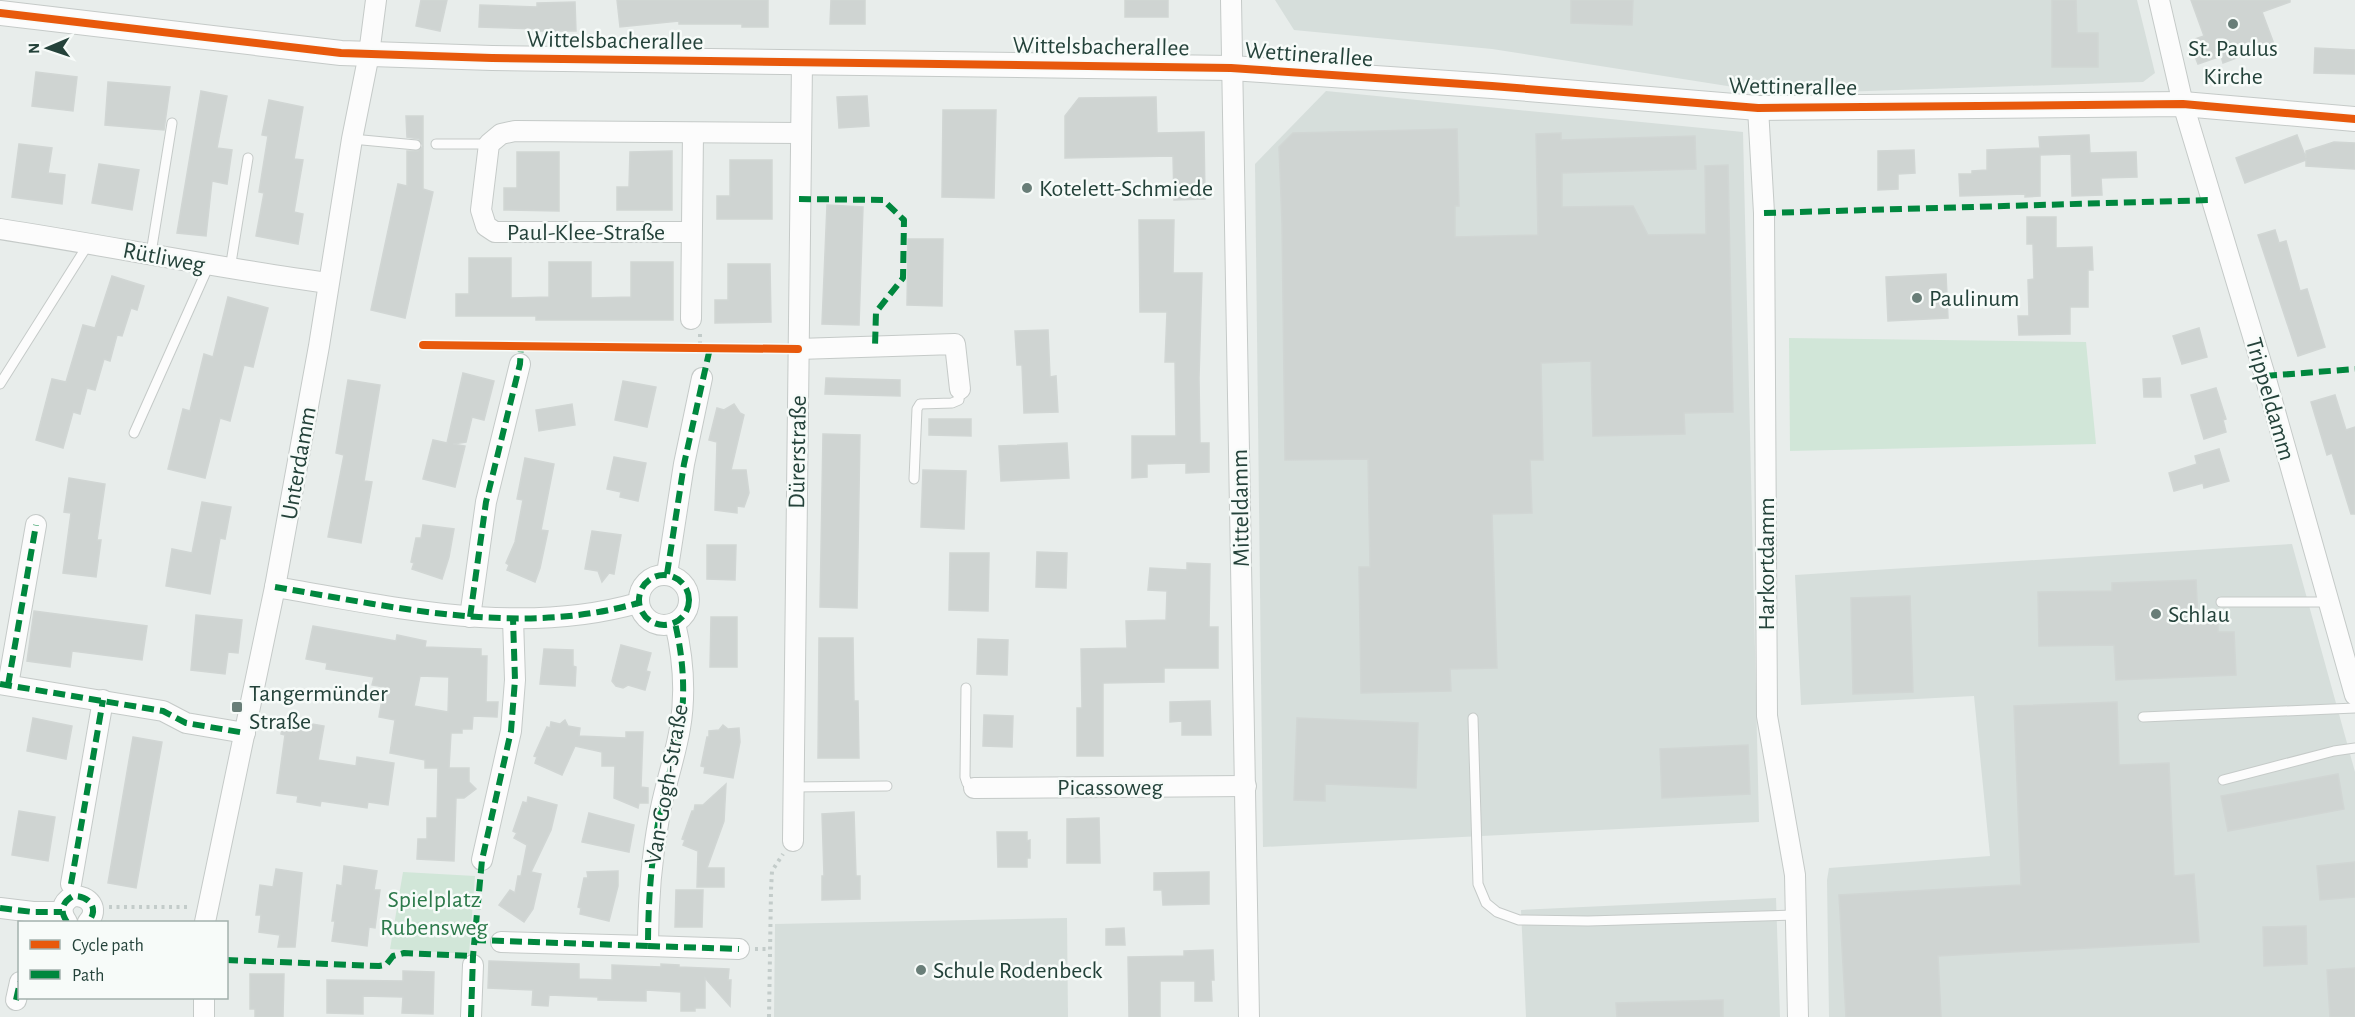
<svg xmlns="http://www.w3.org/2000/svg" width="2355" height="1017" font-family="'Alegreya Sans',sans-serif">
  <style>
    .built { fill: #d6dedb }
    .green { fill: #d1e6d8 }
    .building { fill: #cfd4d2; stroke: #d1d6d4; stroke-width: 1.5; fill-rule: evenodd }
    .lines { fill: none; stroke-linecap: round; stroke-linejoin: round }
    .service-casing { stroke: #c5cac8; stroke-width: 11 }
    .minor-casing { stroke: #c5cac8; stroke-width: 22 }
    .tertiary-casing { stroke: #c5cac8; stroke-width: 26 }
    .path { stroke: #c3ccca; stroke-width: 4; stroke-dasharray: 3 4.5; stroke-linecap: butt }
    .service { stroke: #fcfcfc; stroke-width: 9 }
    .minor { stroke: #fcfcfc; stroke-width: 20 }
    .tertiary { stroke: #fcfcfc; stroke-width: 24 }
    .quiet { stroke: #00873e; stroke-width: 6; stroke-dasharray: 12 6; stroke-linecap: butt }
    .cycleway-casing { stroke: #f7fbf9; stroke-width: 11 }
    .cycleway { stroke: #e8590c; stroke-width: 8 }
    .poi-dot { fill: #697e78; stroke: #f7fbf9; stroke-width: 2 }
    .labels { text-anchor: middle; stroke-width: 5; stroke-linejoin: round; paint-order: stroke }
    .street-label { font-size: 24px; fill: #24423a; stroke: #f7fbf9 }
    .poi-label { font-size: 24px; fill: #24423a; stroke: #f7fbf9; text-anchor: start }
    .park-label { font-size: 24px; fill: #2d7a4b; stroke: #f7fbf9 }
  </style>
  <rect width="100%" height="100%" fill="#e8edeb"/>
  <g class="built">
    <polygon points="1275,0 2137,0 2155,73 2143,82 1778,94 1492,49 1294,30"/>
    <polygon points="1326,91 1743,132 1759,822 1263,847 1255,164"/>
    <polygon points="2292,544 2355,772 2355,1017 1829,1017 1827,880 1829,868 1990,856 1974,696 1801,705 1795,575"/>
    <polygon points="1776,898 1780,1017 1526,1017 1521,910"/>
    <polygon points="1067,918 1068,1017 774,1017 775,924"/>
  </g>
  <g class="green">
    <polygon points="1789,338 2086,342 2096,444 1790,451"/>
    <polygon points="403,872 475,876 469,954 390,949"/>
  </g>
  <g class="building">
    <polygon points="421,0 447,0 440,31 416,26"/>
    <polygon points="617,0 768,0 768,27 742,27 742,24 679,24 679,21 620,27"/>
    <polygon points="831,0 865,0 865,24 830,24"/>
    <rect x="1125" y="0" width="43" height="17"/>
    <polygon points="1571,0 1633,0 1632,25 1571,23"/>
    <polygon points="2052,0 2076,0 2077,33 2098,33 2098,67 2052,67"/>
    <polygon points="2191,0 2290,0 2290,2 2262,12 2274,44 2223,63 2221,56 2198,64 2189,41 2204,36"/>
    <polygon points="575,2 576,31 538,31 538,29 479,27 480,5 537,7 537,3"/>
    <polygon points="2315,48 2355,50 2355,74 2314,73"/>
    <polygon points="36,72 77,77 73,111 32,106"/>
    <polygon points="108,82 170,87 164,130 105,125"/>
    <polygon points="201,91 227,96 217,148 232,150 227,184 212,181 206,236 177,233"/>
    <polygon points="867,96 869,126 839,128 837,97"/>
    <polygon points="1156,97 1157,133 1204,132 1205,199 1174,200 1173,156 1065,158 1065,116 1079,98"/>
    <polygon points="269,100 303,107 294,159 303,160 294,212 303,214 298,244 256,236 264,193 259,192 268,136 262,135"/>
    <polygon points="943,110 996,110 994,198 942,197"/>
    <polygon points="406,116 423,116 423,189 433,192 405,318 371,310 398,184 407,186 407,151 418,151 423,146 419,139 407,137"/>
    <polygon points="1457,129 1459,206 1455,206 1455,237 1538,235 1536,134 1561,133 1561,140 1695,136 1696,169 1562,173 1562,207 1633,206 1648,235 1706,234 1705,166 1728,165 1733,412 1684,413 1685,434 1593,436 1591,361 1541,363 1543,460 1530,460 1532,513 1492,514 1497,668 1450,669 1451,691 1361,693 1359,567 1370,567 1368,459 1285,460 1282,223 1279,147 1293,133"/>
    <polygon points="2089,135 2090,153 2136,152 2137,177 2101,178 2102,195 2072,196 2071,154 2040,155 2040,196 2025,197 2025,194 1960,196 1959,174 1972,174 1972,171 1987,170 1987,150 2040,148 2039,137"/>
    <polygon points="2297,135 2306,158 2306,151 2334,142 2355,143 2355,169 2306,166 2306,160 2245,183 2236,158"/>
    <polygon points="19,144 52,148 48,173 65,175 62,204 12,197"/>
    <polygon points="1914,150 1915,173 1898,174 1898,189 1878,190 1878,151"/>
    <polygon points="672,151 672,210 617,210 617,187 629,187 630,152"/>
    <polygon points="517,152 559,152 559,211 504,210 504,188 517,188"/>
    <polygon points="730,160 772,160 772,219 717,219 717,196 730,196"/>
    <polygon points="99,164 139,170 132,210 92,203"/>
    <polygon points="827,205 863,207 859,325 822,324"/>
    <polygon points="2027,217 2056,217 2056,248 2092,247 2093,270 2088,270 2088,307 2070,307 2070,334 2019,335 2018,316 2029,316 2028,280 2034,279 2033,244 2027,244"/>
    <polygon points="1139,220 1174,220 1173,273 1202,273 1199,378 1200,443 1209,443 1209,472 1186,473 1186,463 1147,464 1147,477 1132,478 1132,436 1176,436 1175,362 1165,362 1167,312 1140,312"/>
    <polygon points="2275,230 2279,243 2286,241 2300,291 2307,289 2325,347 2298,356 2258,235"/>
    <polygon points="908,239 943,239 942,306 907,305"/>
    <polygon points="469,258 511,258 511,298 549,297 549,262 591,262 591,298 631,297 631,262 673,262 673,320 536,320 536,316 456,316 456,294 469,294"/>
    <polygon points="728,264 770,264 771,322 715,323 715,300 728,300"/>
    <polygon points="1946,274 1948,318 1888,321 1886,277"/>
    <polygon points="112,276 144,286 137,310 131,308 122,336 117,335 110,361 104,359 95,390 87,388 80,414 73,412 63,448 36,440 52,379 66,382 83,325 95,328"/>
    <polygon points="228,297 268,308 253,367 244,365 230,421 220,418 205,478 168,469 183,409 190,411 204,354 213,357"/>
    <polygon points="2199,328 2207,357 2182,364 2173,336"/>
    <polygon points="1048,330 1050,377 1056,376 1058,412 1024,413 1022,365 1017,365 1015,331"/>
    <polygon points="463,373 494,381 484,420 472,417 466,442 453,444 465,446 455,487 423,479 433,440 447,443"/>
    <polygon points="826,378 900,380 900,396 825,394"/>
    <polygon points="2160,378 2161,397 2144,397 2143,379"/>
    <polygon points="348,380 380,385 364,481 372,482 361,543 328,537 344,455 336,453"/>
    <polygon points="623,381 656,387 647,427 615,420"/>
    <polygon points="2216,388 2226,419 2223,420 2226,432 2204,439 2191,395"/>
    <polygon points="2335,395 2346,430 2355,427 2355,514 2351,514 2332,453 2327,455 2311,402"/>
    <polygon points="572,404 575,425 539,431 536,410"/>
    <polygon points="734,404 740,413 744,415 731,470 746,470 749,493 744,507 737,506 737,513 715,510 717,442 709,440 717,408 724,410"/>
    <polygon points="929,419 971,419 971,436 929,435"/>
    <polygon points="823,434 860,435 857,608 820,607"/>
    <polygon points="1067,443 1069,478 1001,481 999,446"/>
    <polygon points="2219,449 2229,481 2204,488 2203,483 2174,491 2169,473 2197,464 2195,456"/>
    <polygon points="614,457 646,463 638,501 620,497 621,492 607,489"/>
    <polygon points="525,458 554,464 541,530 548,531 540,568 535,582 507,570 509,565 506,563 515,542 523,500 517,499"/>
    <polygon points="923,470 966,471 964,529 921,527"/>
    <polygon points="69,478 105,484 97,540 101,540 96,577 63,573 71,513 64,512"/>
    <polygon points="202,502 231,507 225,539 220,538 210,594 166,586 172,549 192,553"/>
    <polygon points="423,525 454,529 449,557 442,579 412,569 414,563 411,562 416,538 421,538"/>
    <polygon points="592,531 621,535 614,574 609,573 602,582 598,571 585,569"/>
    <polygon points="707,545 736,545 735,580 707,579"/>
    <polygon points="1037,552 1067,553 1066,588 1036,587"/>
    <polygon points="950,553 989,553 988,611 949,610"/>
    <polygon points="1187,563 1210,564 1209,627 1218,627 1218,668 1164,668 1164,682 1103,683 1103,756 1077,756 1077,708 1082,708 1081,649 1127,648 1126,621 1166,620 1167,591 1148,590 1150,568 1187,570"/>
    <polygon points="2196,580 2198,621 2218,621 2218,632 2234,632 2236,675 2116,680 2114,645 2039,646 2038,592 2112,591 2112,583"/>
    <polygon points="1910,596 1913,692 1853,694 1851,598"/>
    <polygon points="34,611 147,626 142,660 72,651 70,667 27,661"/>
    <polygon points="196,615 242,620 238,653 228,652 225,674 191,670"/>
    <polygon points="711,617 737,617 737,667 710,667"/>
    <path d="M313,626L396,641L397,635L426,641L425,647L481,649V656H487L486,702H498L497,717L473,716L472,729H462V733H451L449,768H469V782L476,789L464,798H456L454,861L417,859L418,839H427V818H437L438,768H425V760L390,753L395,720L379,717L384,687L372,685L374,677L326,669L327,663L306,659ZM420,676L449,677L448,712L414,706Z"/>
    <polygon points="819,638 853,638 854,701 858,701 859,758 818,758"/>
    <polygon points="978,639 1008,640 1007,675 977,674"/>
    <polygon points="621,645 651,653 646,671 650,672 645,690 628,685 623,688 616,686 612,681"/>
    <polygon points="544,649 573,650 573,666 576,667 575,686 540,684"/>
    <polygon points="1210,701 1211,735 1182,735 1182,721 1170,722 1170,702"/>
    <polygon points="2117,702 2119,765 2169,763 2174,876 2194,874 2199,942 1938,956 1941,1017 1846,1017 1839,895 2021,885 2014,706"/>
    <polygon points="984,715 1013,716 1012,747 983,746"/>
    <polygon points="33,718 72,726 66,759 27,751"/>
    <polygon points="1297,718 1418,723 1416,788 1325,784 1325,801 1294,800"/>
    <polygon points="284,719 324,726 318,760 356,766 357,757 394,763 388,805 368,802 367,808 321,801 320,806 297,802 298,796 277,793 285,735 281,734"/>
    <polygon points="565,720 568,726 580,728 579,736 626,738 626,732 643,732 641,787 648,788 648,803 639,803 638,808 614,798 615,766 602,766 602,752 575,746 562,775 535,763 537,757 534,756 547,727 550,728 551,722 560,724"/>
    <polygon points="723,725 728,729 739,728 740,742 733,778 704,773 705,767 701,766 707,737 709,737 709,731 719,730"/>
    <polygon points="133,737 162,742 136,888 108,883"/>
    <polygon points="1748,745 1750,794 1662,798 1660,749"/>
    <polygon points="2338,774 2344,809 2228,831 2221,796"/>
    <polygon points="726,784 724,821 707,868 724,868 724,887 697,887 698,851 683,845 685,840 682,839 692,811 694,811 695,805 703,805"/>
    <polygon points="528,797 557,805 551,830 531,872 541,874 533,909 524,922 499,905 510,890 515,893 518,876 521,876 527,845 514,838 517,833 513,831 523,802 527,803"/>
    <polygon points="19,811 55,817 48,861 12,855"/>
    <polygon points="854,812 856,876 860,876 860,899 822,900 822,876 824,876 822,814"/>
    <polygon points="589,813 634,825 629,852 582,842"/>
    <polygon points="1099,818 1100,863 1067,863 1067,819"/>
    <polygon points="997,832 1027,832 1027,841 1030,840 1030,858 1027,858 1027,867 998,867"/>
    <polygon points="2355,862 2355,897 2320,900 2317,866"/>
    <polygon points="344,866 377,871 374,890 380,890 375,928 369,927 367,946 332,941 335,921 332,921 337,885 342,886"/>
    <polygon points="276,869 302,873 295,947 278,947 280,935 259,932 261,915 256,915 260,885 273,887"/>
    <polygon points="618,871 618,886 609,921 580,914 581,908 578,907 584,878 588,878 587,872"/>
    <polygon points="1209,872 1209,904 1163,905 1162,890 1154,890 1154,873"/>
    <polygon points="676,890 703,890 702,927 675,927"/>
    <polygon points="2306,926 2307,964 2264,966 2263,927"/>
    <polygon points="1124,928 1125,945 1106,945 1106,929"/>
    <polygon points="1213,950 1214,980 1211,980 1212,1001 1195,1001 1195,981 1160,981 1160,1017 1129,1017 1128,957 1184,956 1184,951"/>
    <polygon points="489,961 579,964 579,979 612,980 612,965 661,967 661,964 679,965 679,967 729,969 728,980 731,980 730,1006 705,978 705,1008 695,1008 695,1011 681,1011 681,992 646,990 646,1001 598,1000 598,997 549,995 548,1006 532,1005 533,990 488,988"/>
    <polygon points="2355,968 2355,1017 2330,1017 2327,970"/>
    <polygon points="403,971 434,972 433,1014 402,1013 403,997 363,996 363,1014 327,1013 327,980 403,981"/>
    <polygon points="250,974 284,974 283,1017 255,1017 255,1009 250,1009"/>
    <polygon points="1723,1000 1723,1017 1617,1017 1616,1003"/>
  </g>
  <g class="lines">
    <g class="service-casing">
      <g id="service">
        <polyline points="352,139 416,145"/>
        <polyline points="436,144 489,144"/>
        <polyline points="151,253 172,123"/>
        <polyline points="230,269 248,158"/>
        <polyline points="0,384 89,243"/>
        <polyline points="134,433 209,265"/>
        <polyline points="914,479 917,409 920,404 952,403 959,400 960,389"/>
        <polyline points="2221,602 2330,602"/>
        <polyline points="966,688 965,777 967,783 974,788"/>
        <polyline points="2143,717 2355,708"/>
        <polyline points="1473,718 1478,884 1486,903 1497,912 1519,920 1588,921 1796,915"/>
        <polyline points="2223,780 2334,751 2355,748"/>
        <polyline points="793,787 887,786"/>
      </g>
    </g>
    <g class="minor-casing">
      <g id="minor">
        <polyline points="1231,0 1249,1017"/>
        <polyline points="2159,0 2183,104 2265,376 2355,695"/>
        <polyline points="1758,108 1764,213 1767,716 1795,875 1798,1017"/>
        <path d="M0,229C109,246 218,268 328,283"/>
        <polyline points="691,232 495,232 486,226 481,210 489,144 501,134 515,131 800,133"/>
        <polyline points="691,319 693,133"/>
        <polyline points="798,349 955,344 960,389"/>
        <polyline points="667,574 684,464 702,378"/>
        <circle cx="664" cy="600" r="25"/>
        <path d="M275,587C395,607 519,637 638,603"/>
        <polyline points="470,617 486,502 520,364"/>
        <polyline points="0,684 163,711 186,723 245,733"/>
        <polyline points="8,685 36,525"/>
        <polyline points="974,788 1246,786"/>
        <polyline points="793,841 802,62"/>
        <polyline points="482,860 511,731 515,680 513,619"/>
        <polyline points="71,884 103,700"/>
        <polyline points="0,908 33,912 62,912"/>
        <path d="M67,922C60,912 61,903 73,896C89,895 100,909 88,922"/>
        <polyline points="205,922 275,587 319,346 352,139 369,54 376,0"/>
        <path d="M501,942L648,946C648,903 651,861 659,818C664,788 675,758 680,728C686,693 683,657 675,623"/>
        <polyline points="648,946 739,949"/>
        <polyline points="204,998 204,1017"/>
        <polyline points="16,1000 20,982"/>
        <polyline points="471,1017 473,965"/>
      </g>
    </g>
    <g class="tertiary-casing">
      <polyline id="tertiary" points="0,13 341,53 492,58 1231,68 1492,86 1758,108 2183,104 2355,119"/>
    </g>
    <g class="path">
      <polyline points="700,334 700,348"/>
      <polyline points="109,907 189,907"/>
      <polyline points="755,949 769,949"/>
      <polyline points="769,1017 771,890 772,871 783,854"/>
    </g>
    <use href="#service" class="service"/>
    <use href="#minor" class="minor"/>
    <use href="#tertiary" class="tertiary"/>
    <g class="quiet">
      <polyline points="799,199 883,200 904,220 903,278 876,312 875,346"/>
      <polyline points="1764,213 2212,200"/>
      <polyline points="2265,376 2355,369"/>
      <polyline points="667,574 684,464 710,348"/>
      <circle cx="664" cy="600" r="25"/>
      <path d="M275,587C395,607 519,637 638,603"/>
      <polyline points="470,617 486,502 520,364 521,346"/>
      <polyline points="0,684 163,711 186,723 245,733"/>
      <polyline points="8,685 36,525"/>
      <polyline points="71,884 103,700"/>
      <polyline points="0,908 33,912 62,912"/>
      <path d="M67,922C60,912 61,903 73,896C89,895 100,909 88,922"/>
      <path d="M474,940L648,946C648,903 651,861 659,818C664,788 675,758 680,728C686,693 683,657 675,623"/>
      <polyline points="648,946 739,949"/>
      <polyline points="226,960 379,966 386,965 393,956 404,953 473,956"/>
      <polyline points="16,1000 20,982"/>
      <polyline points="471,1017 473,956 482,860 511,731 515,680 513,619"/>
    </g>
    <g class="cycleway-casing">
      <g id="cycleway">
        <polyline points="0,13 341,53 492,58 1231,68 1492,86 1758,108 2183,104 2355,119"/>
        <polyline points="423,345 798,349"/>
      </g>
    </g>
    <use href="#cycleway" class="cycleway"/>
  </g>
  <g class="poi-dot">
    <circle cx="2233" cy="24" r="6"/>
    <circle cx="1027" cy="188" r="6"/>
    <circle cx="1917" cy="298" r="6"/>
    <circle cx="2156" cy="614" r="6"/>
    <rect x="231" y="701" width="12" height="12" rx="3"/>
    <circle cx="921" cy="970" r="6"/>
  </g>
  <g class="labels">
    <g class="street-label">
      <text transform="translate(615 40) rotate(1)" y="8">Wittelsbacherallee</text>
      <text transform="translate(1101 46) rotate(1)" y="8">Wittelsbacherallee</text>
      <text transform="translate(1309 54) rotate(4)" y="8">Wettinerallee</text>
      <text transform="translate(1793 86) rotate(1)" y="8">Wettinerallee</text>
      <text x="586" y="240">Paul-Klee-Straße</text>
      <text transform="translate(164 257) rotate(11)" y="8">Rütliweg</text>
      <text transform="translate(2271 399) rotate(74)" y="8">Trippeldamm</text>
      <text transform="translate(797 452) rotate(-89)" y="8">Dürerstraße</text>
      <text transform="translate(298 463) rotate(-80)" y="8">Unterdamm</text>
      <text transform="translate(1240 508) rotate(-91)" y="8">Mitteldamm</text>
      <text transform="translate(1766 564) rotate(-90)" y="8">Harkortdamm</text>
      <text transform="translate(666 784) rotate(-80)" y="8">Van-Gogh-Straße</text>
      <text x="1110" y="795">Picassoweg</text>
    </g>
    <g class="poi-label">
      <text x="2233" y="56" text-anchor="middle">St. Paulus<tspan x="2233" dy="28">Kirche</tspan></text>
      <text x="1039" y="196">Kotelett-Schmiede</text>
      <text x="1929" y="306">Paulinum</text>
      <text x="2168" y="622">Schlau</text>
      <text x="249" y="701">Tangermünder<tspan x="249" dy="28">Straße</tspan></text>
      <text x="933" y="978">Schule Rodenbeck</text>
    </g>
    <g class="park-label">
      <text x="434" y="907">Spielplatz<tspan x="434" dy="28">Rubensweg</tspan></text>
    </g>
  </g>
  <rect x="18" y="921" width="210" height="78" fill="#f7fbf9" stroke="#a3b1ad" stroke-width="1.5"/>
  <rect x="30" y="940" width="30" height="9" fill="#e8590c" stroke="#a3b1ad" stroke-width="1.5"/>
  <text x="72" y="951" font-size="18" fill="#24423a">Cycle path</text>
  <rect x="30" y="970" width="30" height="9" fill="#00873e" stroke="#a3b1ad" stroke-width="1.5"/>
  <text x="72" y="981" font-size="18" fill="#24423a">Path</text>
  <g transform="translate(48 48) rotate(268)" stroke="#f7fbf9" stroke-width="4.5" paint-order="stroke">
  <path d="M0-4.5L10 22L0 15L-10 22Z" fill="#24423a"/>
  <text y="-9" font-size="16" font-weight="bold" text-anchor="middle" fill="#24423a">N</text>
  </g>
</svg>
